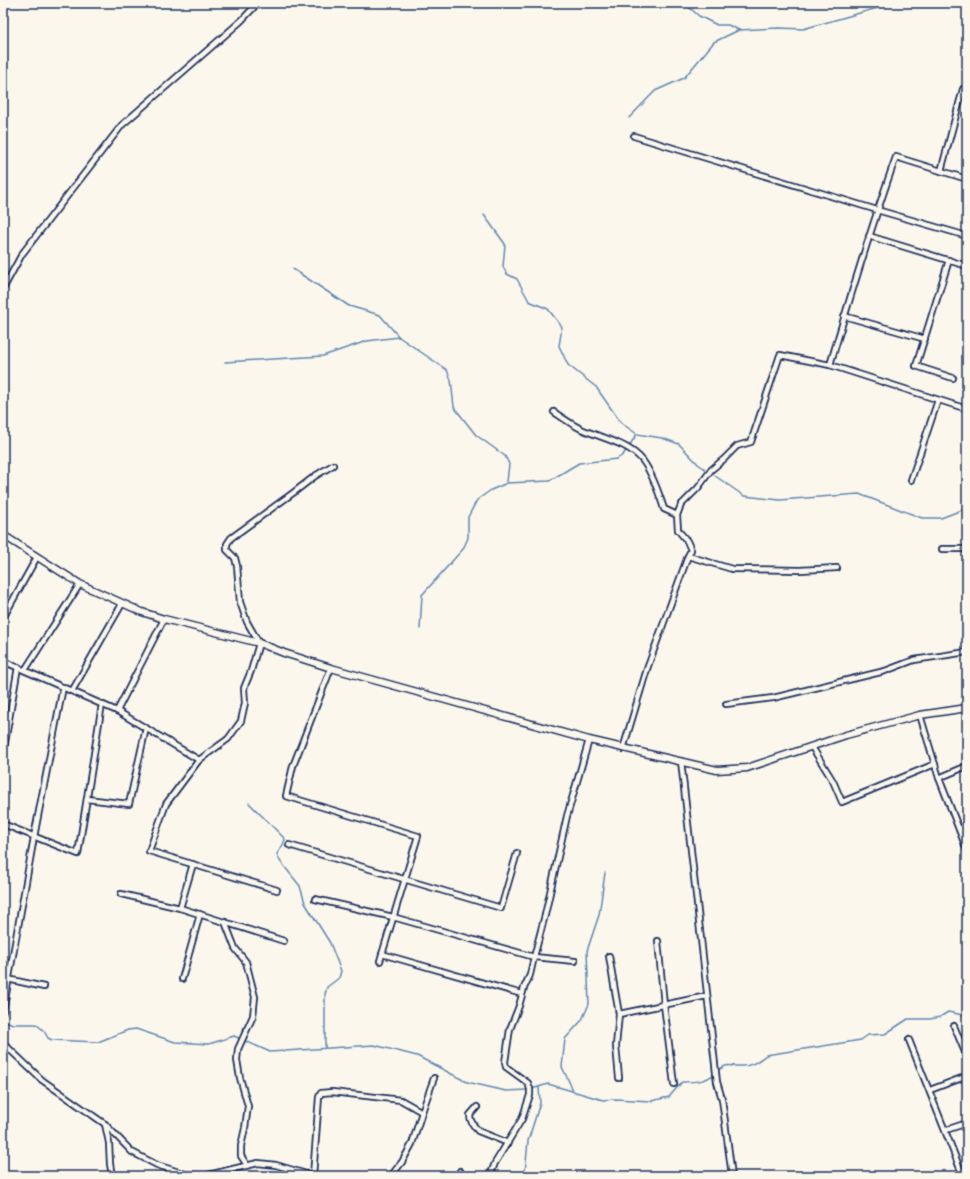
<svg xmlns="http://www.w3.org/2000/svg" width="970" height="1179" font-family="Dekko,sans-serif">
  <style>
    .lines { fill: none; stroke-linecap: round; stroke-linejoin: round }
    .stream { stroke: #6087b2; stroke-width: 1.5 }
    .street-casing { stroke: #1b2f5e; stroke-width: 8 }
    .secondary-casing { stroke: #1b2f5e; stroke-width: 9 }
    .street { stroke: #fbf7ec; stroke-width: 4.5 }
    .secondary { stroke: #fbf7ec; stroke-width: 6 }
  </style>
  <rect width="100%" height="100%" fill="#fbf7ec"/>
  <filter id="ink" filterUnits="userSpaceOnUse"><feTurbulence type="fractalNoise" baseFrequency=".025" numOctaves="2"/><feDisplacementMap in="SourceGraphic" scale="8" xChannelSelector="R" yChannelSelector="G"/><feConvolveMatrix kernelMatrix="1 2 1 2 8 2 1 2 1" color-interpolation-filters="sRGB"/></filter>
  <g filter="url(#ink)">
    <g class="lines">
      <g class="stream">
        <polyline points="684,3 699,16 717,25 728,25 739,30 779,28 803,29 895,3"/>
        <polyline points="629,118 655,91 684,78 714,42 739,30"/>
        <polyline points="484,215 505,244 503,267 507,274 517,279 529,301 548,309 562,327 559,346 568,365 596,387 621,423 637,434 662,438 679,444 698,464 708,471"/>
        <polyline points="293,269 349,306 380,315 399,337 447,370 451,380 454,407 476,435 505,456 509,464 507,482"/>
        <polyline points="225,362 323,356 367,341 399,337"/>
        <polyline points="711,473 744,496 780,500 859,494 922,518 941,518 967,508"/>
        <polyline points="420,629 422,595 463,549 468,538 468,517 477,500 491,490 507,483 549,481 579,463 617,459 623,455 637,434"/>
        <path d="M249,803L285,839C284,845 280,849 277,854L280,861L300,886L305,903L330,943L341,971L339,978L327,987L325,994V1048"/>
        <polyline points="3,1020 13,1024 36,1024 44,1031 48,1038 52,1040 98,1042 128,1030 136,1029 175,1042 209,1044 234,1036 270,1052 374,1045 417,1056 467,1082 506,1091 528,1090"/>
        <path d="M718,1070C730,1062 729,1067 742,1066C752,1066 758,1061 766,1055L861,1040L868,1035L885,1034L908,1019H930L940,1017L948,1012L963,1015L967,1014"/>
        <path d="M532,1089L548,1084L603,1100L615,1099L651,1101L669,1097L682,1082C694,1082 706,1082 715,1073"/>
        <polyline points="573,1090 562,1067 565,1039 582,1020 589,1004 587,951 599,915 605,873"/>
        <polyline points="523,1176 525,1173 528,1141 540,1103 539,1087"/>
      </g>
      <g class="street-casing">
        <g id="street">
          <polyline points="634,136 877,210 967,236"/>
          <polyline points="941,171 963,89"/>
          <polyline points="869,236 967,266"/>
          <polyline points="949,260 916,366 953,378"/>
          <polyline points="3,289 22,254 122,125 241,21 258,3"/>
          <polyline points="844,316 925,339"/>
          <path d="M830,365C851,295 871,226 896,157L967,179"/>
          <path d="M554,412C564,419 575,427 586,431C605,439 630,444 643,461C653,475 659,493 664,509L677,515L678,530L687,541L691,550L688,556"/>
          <polyline points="911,480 938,400"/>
          <polyline points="677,515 681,505 698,488 711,470 724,459 737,446 751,442 780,355 830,365 967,409"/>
          <polyline points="942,549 967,549"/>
          <polyline points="3,618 37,557"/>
          <polyline points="3,661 117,711 199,760"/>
          <polyline points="331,668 293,766 286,796 418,836 380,961"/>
          <polyline points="25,670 80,584"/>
          <polyline points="72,691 122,604"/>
          <polyline points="726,704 773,698 885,671 914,660 967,652"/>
          <polyline points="117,711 164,619"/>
          <polyline points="920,715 939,778 967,850"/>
          <polyline points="812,747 833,781 842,802 935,764"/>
          <polyline points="623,749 647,669 688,556 732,569 800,570 837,568"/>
          <polyline points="3,754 18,667"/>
          <polyline points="681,761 717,1082 722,1099 732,1176"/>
          <polyline points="939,778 967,766"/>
          <polyline points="87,799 129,804 146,728"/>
          <polyline points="3,824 78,854 102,704"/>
          <polyline points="959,829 967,826"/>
          <polyline points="289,845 501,908 517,853"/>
          <polyline points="277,890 149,851 166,804 199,760 228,739 241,721 245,703 244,688 251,671 259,643 247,622 240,602 237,566 235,558 227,550 227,544 231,538 293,493 315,476 333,465"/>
          <polyline points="121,894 180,908 284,941"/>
          <polyline points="315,899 393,917 534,957 575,961"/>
          <polyline points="180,908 193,864"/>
          <polyline points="225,922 235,948 246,962 255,997 253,1016 238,1049 237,1060 240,1078 248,1106 245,1128 241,1146 241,1156 247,1165"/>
          <polyline points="658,941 664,1005 674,1084"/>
          <polyline points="382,954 522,994"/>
          <polyline points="609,956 619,1014 616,1046 619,1078"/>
          <polyline points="3,978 44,987"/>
          <polyline points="182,979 200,914"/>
          <polyline points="3,1011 34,837 63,687"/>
          <polyline points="619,1014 707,996"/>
          <polyline points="954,1026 967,1057"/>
          <polyline points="909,1040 963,1176"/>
          <polyline points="3,1043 42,1080 105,1124 132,1152 157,1165 185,1174 204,1176 258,1163 276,1165 313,1176 319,1097 321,1093 332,1092 401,1100 422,1112"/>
          <polyline points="930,1090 967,1076"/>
          <path d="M477,1107L470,1115C470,1122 474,1126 478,1131L508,1143"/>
          <polyline points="105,1124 109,1143 110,1164 112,1176"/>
          <polyline points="946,1130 967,1123"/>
          <polyline points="391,1176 402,1162 412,1144 422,1112 434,1078"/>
          <polyline points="458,1176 460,1171"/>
          <polyline points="490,1176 495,1163 522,1119 530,1095 530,1089 528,1083 506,1067 505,1062 510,1029 519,1006 524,988 530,975 534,957 545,915 567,816 589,740"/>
        </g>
      </g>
      <g class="secondary-casing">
        <polyline id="secondary" points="3,535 80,584 142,612 164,619 259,643 284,653 331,668 589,740 717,770 747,768 846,735 920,715 967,708"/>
      </g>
      <use href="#street" class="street"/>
      <use href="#secondary" class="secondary"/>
    </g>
  </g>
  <rect width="970" height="1179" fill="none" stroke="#fbf7ec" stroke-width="16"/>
  <rect x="8" y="8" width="954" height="1163" fill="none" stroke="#1b2f5e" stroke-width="1.5" filter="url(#ink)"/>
</svg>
